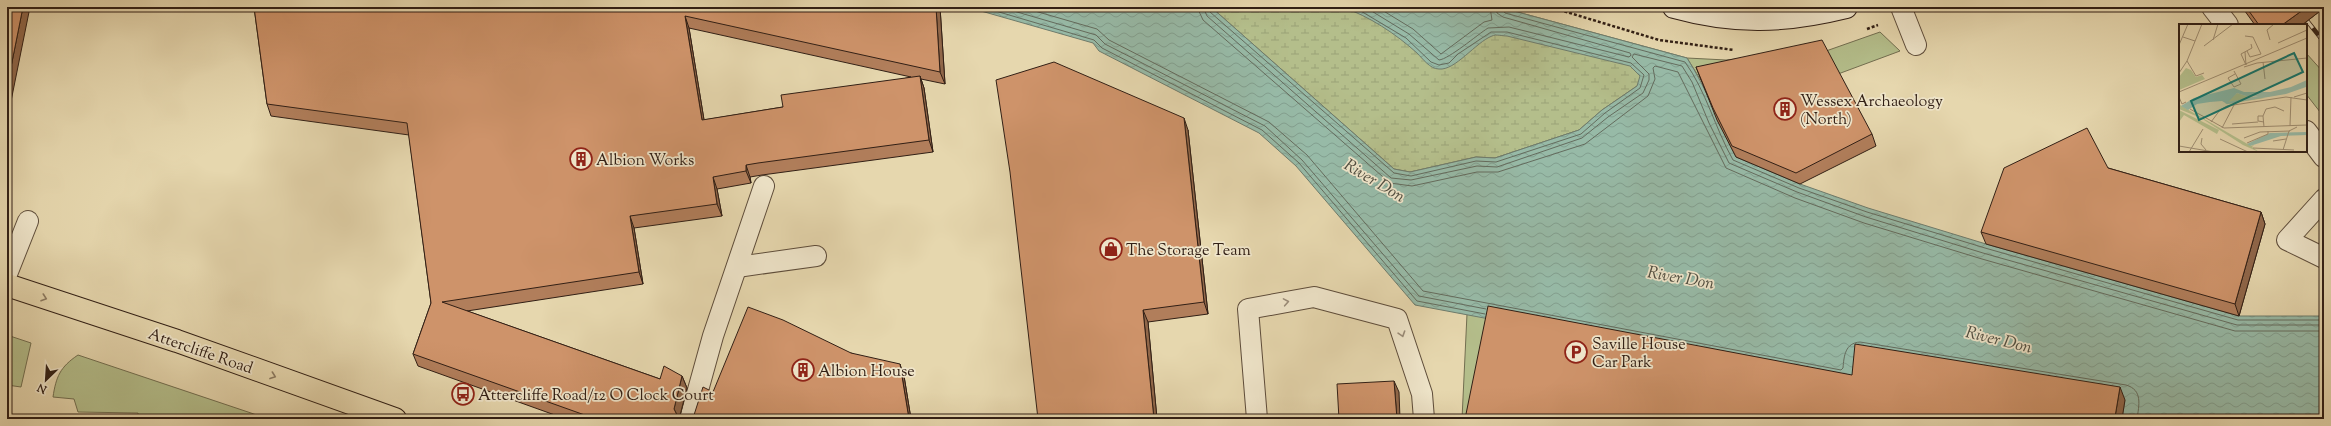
<svg xmlns="http://www.w3.org/2000/svg" width="2331" height="426" font-family="'Sorts Mill Goudy',serif">
  <style>
    .green { fill: #b4be8b; stroke: #726e50 }
    .wetland { fill: url(#wetland-marsh); stroke: #726e50 }
    .water { fill: url(#water-waves); stroke: #6e7c6d }
    .lines { fill: none; stroke-linecap: round; stroke-linejoin: round }
    .shore { stroke: #646c5e; stroke-width: 1 }
    .lane-casing { stroke: #5e4d3b; stroke-width: 22 }
    .street-casing { stroke: #5e4d3b; stroke-width: 24 }
    .secondary-casing { stroke: #311f15; stroke-width: 24 }
    .primary-casing { stroke: #311f15; stroke-width: 24 }
    .path { stroke: #311f15; stroke-width: 2.5; stroke-dasharray: 3 2; stroke-linecap: butt }
    .lane { stroke: #efe5ca; stroke-width: 20 }
    .street { stroke: #efe5ca; stroke-width: 22 }
    .secondary { stroke: #efe5ca; stroke-width: 22 }
    .primary { stroke: #e6d7ae; stroke-width: 22 }
    .rail-casing { stroke: #311f15; stroke-width: 4.5 }
    .rail { stroke: #efe5ca; stroke-width: 3; stroke-dasharray: 9; stroke-linecap: butt }
    .wall { fill: #b17e5b; stroke: #311f15; fill-rule: evenodd }
    .shaded-wall { fill: #90674a; stroke: #311f15 }
    .building { fill: #ce936a; stroke: #311f15 }
    .oneway { stroke: #8c7b62 }
    .oneway2 { stroke: #9a8c79 }
    .labels { text-anchor: middle; stroke-width: 3.5; stroke-linejoin: round; paint-order: stroke }
    .poi-label { font-size: 16px; fill: #311f15; stroke: #efe5ca; text-anchor: start }
    .street-label { font-size: 16px; fill: #311f15; stroke: #efe5ca }
    .water-label { font-size: 17px; font-style: italic; fill: #504e41; stroke: #efe5ca }
    .inset-road { fill: none; stroke: #9e8d71; stroke-width: 1 }
    .view { fill: #0f766e; fill-opacity: 0.15; stroke: #0f766e; stroke-width: 2 }
    .inset-edge { fill: none; stroke: #311f15; stroke-width: 2 }
  </style>
  <defs>
    <pattern id="wetland-marsh" width="20" height="14" patternUnits="userSpaceOnUse"><rect width="20" height="14" fill="#b4be8b"/><path d="M1 5h8M5 5V1M11 12h8M15 12V8" fill="none" stroke="#9ba377"/></pattern>
    <pattern id="water-waves" width="16" height="10" patternUnits="userSpaceOnUse"><rect width="16" height="10" fill="#97baa7"/><path d="M0 5q4-4 8 0t8 0" fill="none" stroke="#839f8f"/></pattern>
  </defs>
  <rect width="100%" height="100%" fill="#e6d7ae"/>
  <filter id="stains"><feTurbulence type="fractalNoise" baseFrequency=".005" numOctaves="4"/><feColorMatrix values="0 0 0 0 .2 0 0 0 0 .09 0 0 0 0 .02 0 0 0 .5 -.17"/></filter>
  <radialGradient id="worn" r=".72"><stop offset=".6" stop-color="#630" stop-opacity="0"/><stop offset="1" stop-color="#630" stop-opacity=".3"/></radialGradient>
  <g class="green">
    <polygon points="1880,32 1900,51 1838,74 1702,82 1687,58 1726,60 1826,51"/>
    <polygon points="2306,53 2324,73 2324,117 2306,94"/>
    <polygon points="1467,314 1492,319 1472,419 1462,419"/>
    <polygon points="7,335 31,343 21,387 7,385"/>
    <path d="M78,355L251,413L267,419H138V413L78,412L74,399L53,397C56,377 60,367 78,355Z"/>
  </g>
  <polygon class="wetland" points="1211,7 1499,7 1687,58 1637,86 1602,110 1579,130 1495,158 1476,157 1410,172 1394,169"/>
  <path class="water" d="M967,7H1211L1394,169L1410,172L1476,157L1495,158L1579,130L1602,110L1637,86L1640,76L1630,66L1507,36C1502,36 1496,34 1492,36C1476,42 1455,71 1439,69C1430,69 1423,59 1417,53C1396,34 1369,16 1342,7H1499L1687,58C1707,89 1719,124 1736,157L1800,184L1868,208L1986,244L2239,316H2324V419H2122L2125,400L1840,385L1415,305L1296,166L1259,133L1099,51L1093,43Z"/>
  <g class="lines">
    <g class="shore">
      <polyline points="982,7 1094,40 1102,48 1262,130 1299,163 1417,301 1485,314"/>
      <polyline points="1000,7 1096,35 1105,44 1265,126 1302,160 1419,296 1486,309"/>
      <path d="M1021,7L1097,29L1109,40L1269,122L1307,155L1423,291L1841,370L1843,368C1844,356 1845,343 1860,342L2126,385C2143,390 2139,405 2137,419"/>
      <polyline points="1197,7 1203,20 1390,183 1412,186 1477,172 1498,172 1585,144 1648,96 1655,79 1653,68 1655,66 1678,72 1726,168 1795,198 1864,223 1982,259 2235,331 2324,331"/>
      <polyline points="1203,7 1207,16 1391,178 1411,180 1477,166 1497,167 1582,138 1608,117 1643,93 1649,80 1649,74 1632,57 1634,54 1682,66 1692,82 1709,123 1729,163 1797,192 1866,217 1983,253 2237,325 2324,325"/>
      <polyline points="1209,7 1210,12 1394,173 1411,176 1476,161 1496,162 1581,134 1605,113 1640,88 1644,75 1631,63 1507,32 1491,32 1458,54 1449,63 1439,65 1431,62 1406,38 1354,7"/>
      <path d="M1365,7L1409,34L1439,60C1449,59 1477,35 1488,28L1509,27L1629,57L1631,55L1630,53L1503,17L1497,13L1496,7"/>
      <polyline points="1377,7 1413,29 1441,54 1484,22 1492,20 1490,7"/>
      <path d="M1501,7L1505,13L1685,62C1706,91 1715,128 1733,160L1799,188L1867,212L1985,248L2238,320H2324"/>
    </g>
    <g class="lane-casing">
      <g id="lane">
        <polyline points="1901,7 1916,45"/>
        <polyline points="2324,199 2287,240 2324,258"/>
        <polyline points="737,267 816,256"/>
        <polyline points="7,274 28,221"/>
        <polyline points="690,419 713,336 764,186"/>
        <polyline points="1257,419 1248,309 1314,297 1397,319 1422,394 1424,419"/>
      </g>
    </g>
    <g class="street-casing">
      <g id="street">
        <polyline points="2213,7 2227,25"/>
        <polyline points="2306,132 2324,156"/>
      </g>
    </g>
    <g class="secondary-casing">
      <path id="secondary" d="M1674,7C1735,24 1785,22 1846,7"/>
    </g>
    <g class="primary-casing">
      <polyline id="primary" points="7,285 177,341 395,419"/>
    </g>
    <g class="path">
      <polyline points="1550,7 1659,40 1734,50"/>
      <polyline points="1867,29 1878,25"/>
    </g>
    <use href="#lane" class="lane"/>
    <use href="#street" class="street"/>
    <use href="#secondary" class="secondary"/>
    <use href="#primary" class="primary"/>
    <g class="rail-casing">
      <polyline id="rail" points="2296,7 2324,42"/>
    </g>
    <use href="#rail" class="rail"/>
  </g>
  <g class="wall">
    <path d="M254,7H940L945,84L921,79L924,88L933,152L762,175L750,177L751,183L717,189L722,216L634,228L643,284L467,311L660,379L682,376L687,388L680,416L683,418L694,415L713,392L851,353L904,376L911,419H566L418,366L413,354L431,303L409,135L271,116L267,104ZM689,28L911,77L783,107L704,120Z"/>
    <polygon points="2242,7 2324,7 2324,8 2302,25 2255,25"/>
    <polygon points="1696,67 1872,134 1876,146 1800,184 1736,157 1717,120"/>
    <polygon points="1188,130 1208,314 1148,322 1157,419 1038,419"/>
    <polygon points="2108,168 2261,212 2265,224 2239,316 1986,244 1981,232"/>
  </g>
  <g class="shaded-wall">
    <polygon points="23,7 30,7 7,121 7,87"/>
    <polygon points="936,7 940,7 945,84 940,72"/>
    <polygon points="2307,7 2324,7 2324,8 2302,25 2282,25"/>
    <polygon points="685,16 689,28 706,132 702,120"/>
    <polygon points="920,76 924,88 933,152 929,140"/>
    <polygon points="1184,118 1188,130 1208,314 1204,302"/>
    <polygon points="746,165 750,177 751,183 746,171"/>
    <polygon points="713,177 717,189 722,216 717,204"/>
    <polygon points="2261,212 2265,224 2239,316 2235,304"/>
    <polygon points="630,216 634,228 643,284 639,272"/>
    <polygon points="1143,310 1148,322 1157,419 1154,419"/>
    <polygon points="900,364 904,376 911,419 909,419"/>
    <polygon points="682,376 687,388 679,419 674,409"/>
    <polygon points="1394,381 1399,392 1400,419 1397,419"/>
    <polygon points="2120,387 2125,400 2122,419 2115,417"/>
  </g>
  <g class="building">
    <polygon points="7,7 23,7 7,87"/>
    <polygon points="254,7 936,7 940,72 685,16 702,120 783,107 781,95 920,76 929,140 758,163 746,165 746,171 713,177 717,204 630,216 639,272 442,302 660,379 664,366 682,376 674,409 677,415 683,418 694,415 703,387 713,392 748,307 783,320 851,353 900,364 909,419 596,419 413,354 431,303 407,123 267,104"/>
    <polygon points="2246,7 2307,7 2282,25 2259,25"/>
    <polygon points="1822,40 1872,134 1796,173 1732,146 1713,108 1696,67"/>
    <polygon points="1054,62 1184,118 1204,302 1143,310 1154,419 1038,419 1010,172 996,80"/>
    <polygon points="2087,128 2108,168 2261,212 2235,304 1981,232 2004,168"/>
    <polygon points="1488,306 1852,375 1855,344 2120,387 2115,417 2132,419 1465,419"/>
    <polygon points="1394,381 1397,419 1339,419 1337,384"/>
  </g>
  <defs><path id="oneway-chevron" d="M-2-3.5L2.5 0L-2 3.5" fill="none" stroke-width="1.6" stroke-linecap="round" stroke-linejoin="round"/></defs>
  <g class="oneway">
    <use href="#oneway-chevron" transform="translate(44 298) rotate(19)"/>
    <use href="#oneway-chevron" transform="translate(273 376) rotate(20)"/>
  </g>
  <g class="oneway2">
    <use href="#oneway-chevron" transform="translate(1286 302) rotate(-10)"/>
    <use href="#oneway-chevron" transform="translate(1402 334) rotate(72)"/>
  </g>
  <defs>
    <g id="building-ring" transform="scale(1.15)"><circle r="9.5" fill="#efe5ca" stroke="#8f2418" stroke-width="1.5"/><path d="M-4-6H4V6H1V3H-1V6H-4ZM-2.5-4.3h1.7v1.8h-1.7ZM.8-4.3h1.7v1.8H.8ZM-2.5-1h1.7V.8h-1.7ZM.8-1h1.7V.8H.8Z" fill="#8f2418"/></g>
    <g id="shop-ring" transform="scale(1.15)"><circle r="9.5" fill="#efe5ca" stroke="#8f2418" stroke-width="1.5"/><path d="M-5-2.5h2.3a2.7 3.5 0 0 1 5.4 0H5L5.5 6h-11ZM-1.5-2.5h3a1.5 2.3 0 0 0-3 0Z" fill="#8f2418"/></g>
    <g id="parking-ring" transform="scale(1.15)"><circle r="9.5" fill="#efe5ca" stroke="#8f2418" stroke-width="1.5"/><path d="M-3.5-5.5H1a3.5 3.5 0 0 1 0 7H-1V5.5H-3.5ZM-1-3.4V-.6H.8a1.4 1.4 0 0 0 0-2.8Z" fill="#8f2418"/></g>
    <g id="bus-ring" transform="scale(1.15)"><circle r="9.5" fill="#efe5ca" stroke="#8f2418" stroke-width="1.5"/><path d="M-5-6H5V4H4V6H2V4H-2V6H-4V4H-5ZM-3.5-4V0h7V-4ZM-3.5 1.2v1.5H-2V1.2ZM2 1.2v1.5H3.5V1.2Z" fill="#8f2418"/></g>
  </defs>
  <g fill-rule="evenodd">
    <use href="#building-ring" x="1785" y="109"/>
    <use href="#building-ring" x="581" y="159"/>
    <use href="#shop-ring" x="1111" y="249"/>
    <use href="#parking-ring" x="1576" y="352"/>
    <use href="#building-ring" x="803" y="370"/>
    <use href="#bus-ring" x="463" y="394"/>
  </g>
  <g class="labels">
    <g class="poi-label">
      <text x="1800" y="106">Wessex Archaeology<tspan x="1800" dy="18">(North)</tspan></text>
      <text x="596" y="165">Albion Works</text>
      <text x="1126" y="255">The Storage Team</text>
      <text x="1592" y="349">Saville House<tspan x="1592" dy="18">Car Park</tspan></text>
      <text x="818" y="376">Albion House</text>
      <text x="478" y="400">Attercliffe Road/12 O Clock Court</text>
    </g>
    <g class="street-label">
      <text transform="translate(201 350) rotate(19)" y="6">Attercliffe Road</text>
    </g>
    <g class="water-label">
      <text transform="translate(1375 180) rotate(31)" y="6">River Don</text>
      <text transform="translate(1681 277) rotate(10)" y="6">River Don</text>
      <text transform="translate(1999 339) rotate(14)" y="6">River Don</text>
    </g>
  </g>
  <g transform="translate(2179 24)">
    <rect width="128" height="128" fill="#e6d7ae"/>
    <path d="M7,44L12,46L17,53L23,51L26,55L0,66V53ZM1,81L72,122L75,121L73,123L80,128L64,121L22,94L0,85ZM0,86L40,106L38,110L5,91L0,98Z" fill="#b4be8b"/>
    <path d="M58,69L70,73L86,74L48,80L46,79Z" fill="#b4be8b"/>
    <path d="M128,56L127,63L107,70L48,80L43,77L31,78L18,80L9,86L2,82L15,74L55,64L65,68H91L112,63ZM58,69L70,73L79,72L49,78ZM128,108V111L102,112L71,122L68,120L91,109Z" fill="#97baa7" fill-rule="evenodd"/>
    <path class="inset-road" d="M66,12L74,13L82,30L71,33L68,27M4,13L16,17M34,16L39,0M91,16L88,6L95,0M99,19L128,6M0,21L9,0M25,22L54,0M66,28L67,41M8,37L17,52L25,49M84,38L86,55M67,41L62,30L73,24L72,20M65,43L78,39L128,34M55,47L62,60L55,63L49,54L56,50M0,49L8,37L23,0M0,68L128,14M0,73L3,80L7,78M115,73L128,69M11,85L45,104L128,101M84,92H79V97L85,98M32,98L41,86L48,82L107,73L128,76M53,100L79,98M111,102L112,73M85,103L84,92L87,85L96,83L105,87M43,104L55,81M23,114L22,120L27,126M65,114L81,108L111,107M41,115L69,128M94,117L107,115M68,119L89,110V107M0,122L35,128M74,124L115,126M104,126L110,107L118,103M10,128L24,105"/>
    <path class="view" d="M115,29L124,48L20,96L12,77Z"/>
    <rect width="128" height="128" class="inset-edge"/>
  </g>
  <rect width="2331" height="426" fill="none" stroke="#e6d7ae" stroke-width="24"/>
  <rect x="8" y="8" width="2315" height="410" fill="none" stroke="#311f15" stroke-width="2"/>
  <rect x="12" y="12" width="2307" height="402" fill="none" stroke="#311f15"/>
  <g transform="translate(46 380) rotate(205)" stroke="#efe5ca" stroke-width="3" paint-order="stroke">
  <path d="M0-3L7 15L0 10L-7 15Z" fill="#311f15"/>
  <text y="-6" font-size="11" font-weight="bold" text-anchor="middle" fill="#311f15">N</text>
  </g>
  <rect width="100%" height="100%" filter="url(#stains)"/>
  <rect width="100%" height="100%" fill="url(#worn)"/>
</svg>
